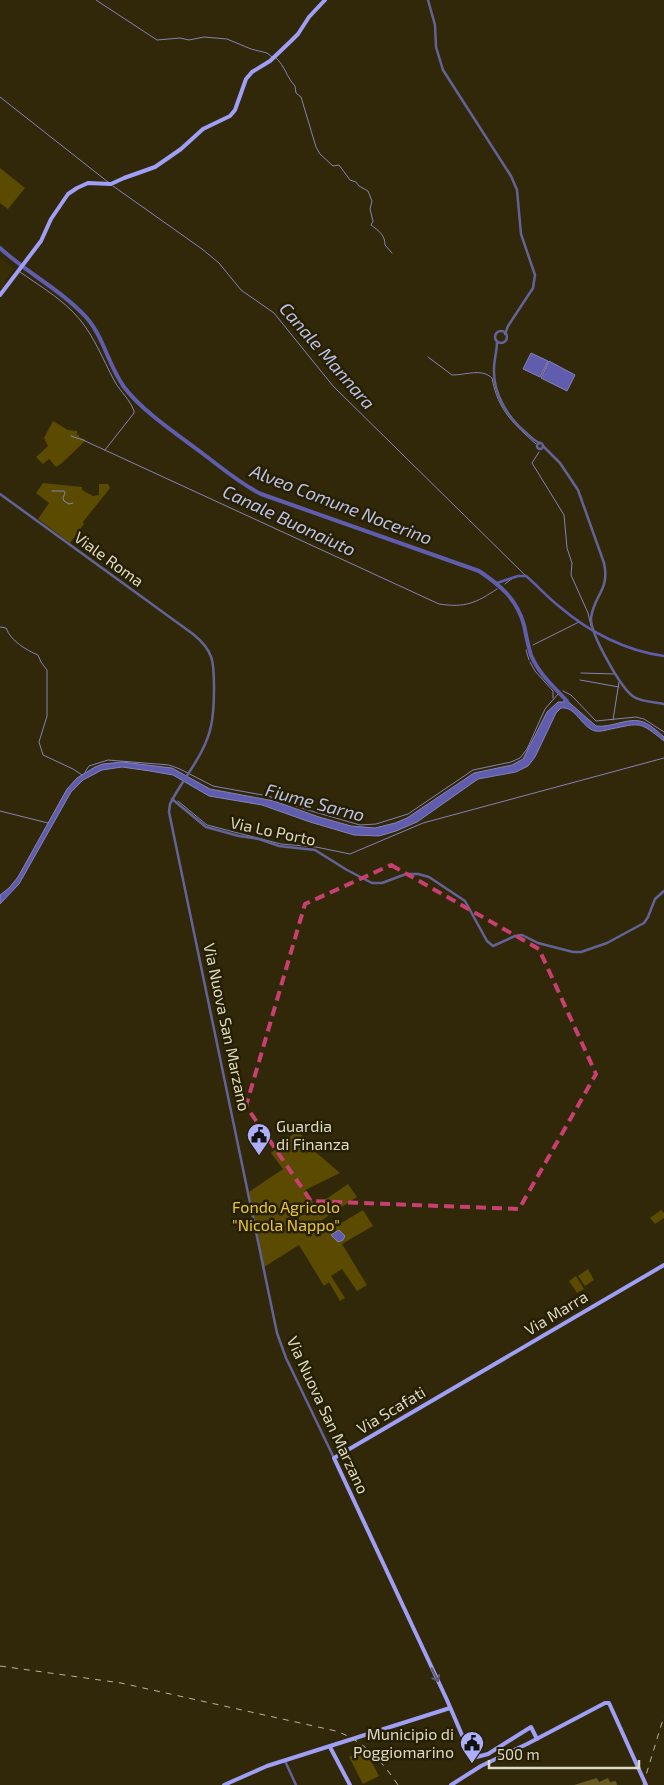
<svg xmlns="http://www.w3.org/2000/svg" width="664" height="1785" font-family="'Exo 2',sans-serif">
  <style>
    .built { fill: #372e04 }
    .green { fill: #5a4b00 }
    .forest { fill: #665922 }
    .water { fill: #605daf; stroke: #8682b6 }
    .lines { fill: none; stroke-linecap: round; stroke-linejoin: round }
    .stream { stroke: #8682b6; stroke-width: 1 }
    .canal { stroke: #605daf; stroke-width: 2.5 }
    .river { stroke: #605daf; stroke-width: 4 }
    .minor { stroke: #636399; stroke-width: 2.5 }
    .major { stroke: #9f9ff8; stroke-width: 4 }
    .rail { stroke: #b8b39e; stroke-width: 1; stroke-dasharray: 6 6; stroke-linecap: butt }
    .oneway { stroke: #5c5970 }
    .marked { fill: none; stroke: #c83f71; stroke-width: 4; stroke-dasharray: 10 6; stroke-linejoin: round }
    .labels { text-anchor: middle; stroke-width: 5; stroke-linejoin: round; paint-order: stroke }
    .street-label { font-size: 16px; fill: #dedac8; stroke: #261f01 }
    .poi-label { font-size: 16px; fill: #dedac8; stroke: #261f01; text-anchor: start }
    .park-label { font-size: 16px; fill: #eaca3a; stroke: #261f01 }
    .water-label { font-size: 18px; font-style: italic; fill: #bec0ec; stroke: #261f01 }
  </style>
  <rect width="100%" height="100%" fill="#302808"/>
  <polygon class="built" points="0,257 14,269 4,281 6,284 1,290 0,288"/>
  <g class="green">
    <polygon points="0,168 25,188 8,209 0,203"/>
    <polygon points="53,421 68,430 77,431 77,435 79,435 79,437 86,440 62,463 56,467 49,459 43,464 36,457 48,446 44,438"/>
    <polygon points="43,483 82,487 82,490 93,496 99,495 99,484 108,484 110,488 83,522 84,524 70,543 38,519 49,503 36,493"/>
    <polygon points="298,1130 312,1149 340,1173 305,1190 316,1206 348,1184 357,1197 319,1222 325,1228 328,1226 330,1230 363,1210 373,1226 342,1244 367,1285 357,1291 342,1269 331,1276 345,1298 340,1301 329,1282 324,1286 299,1245 264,1267 249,1192 283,1169 271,1153"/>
    <polygon points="661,1210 664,1213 664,1218 655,1224 650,1218"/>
    <polygon points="588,1269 594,1280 585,1286 578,1276"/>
    <polygon points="576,1276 584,1289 577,1293 569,1281"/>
    <polygon points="365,1749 379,1776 363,1784 349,1757"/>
  </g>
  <polygon class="forest" points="597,1778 599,1782 608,1778 610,1782 616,1781 617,1785 574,1785"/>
  <g class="water">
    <polygon points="531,353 548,361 540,377 523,369"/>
    <polygon points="549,361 575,375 567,391 541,378"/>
    <path d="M564,698L596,726C611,728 626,718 640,721C649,723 657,731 664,737V741C639,721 641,723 611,729C606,730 601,732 595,731C581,727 576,706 561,708L556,713L535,757L528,766L516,772L478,779L417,822L396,831L379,836L354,835L310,822L262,805L209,796L173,775L150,771L122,767L102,770L83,780L71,792L19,884L0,904V895L9,888L18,877L67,789L77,778L95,767L103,764L122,762L172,768L210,789L274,801L319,817L351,826L375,828L395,823L407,818L474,773L512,765L523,759L547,712L558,702H564Z"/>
    <polygon points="339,1230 345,1236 343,1240 338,1242 331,1235"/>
  </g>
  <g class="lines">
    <g class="stream">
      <polyline points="96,0 157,40 180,38 189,40 204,37 227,39 251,49 267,53 272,57"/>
      <path d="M276,58C285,66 287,78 295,86L296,93L301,97L316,147L320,154L333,166L339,165L350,180L356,182L359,186L368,191L372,201L370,209L373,221L371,225C379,231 385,235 385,245L392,253"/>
      <polyline points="0,97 108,182"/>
      <polyline points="113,186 202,249 219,263 241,290 274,313 333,386 526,576"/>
      <path d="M20,272C37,284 57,296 72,311C92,330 102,358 115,382C121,392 130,400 134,411V413L105,450"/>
      <path d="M428,357L452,375C467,375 481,368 492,378C498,411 514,424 537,445"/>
      <path d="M71,436L83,440L439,604C465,608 476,603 497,589"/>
      <polyline points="539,452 532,463 564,515 567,548 572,563 571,575 588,613 591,626"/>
      <polyline points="52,491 64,491 65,493 63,498 64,501 69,504 73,503"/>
      <polyline points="505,584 514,577"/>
      <path d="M0,627L6,628C11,641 26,650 38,655L41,662L47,670V716L39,742L43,755L73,769L82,775"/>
      <polyline points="533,645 579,622"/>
      <polyline points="526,650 529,660"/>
      <polyline points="530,662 535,671 553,691 553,698"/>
      <polyline points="581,673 615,674"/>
      <polyline points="580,680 619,687"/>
      <polyline points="563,691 571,695 596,721 636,717 644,719 664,732"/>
      <polyline points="613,720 619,682"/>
      <polyline points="85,772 89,766 108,760 169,765 180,769 213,786 268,796 308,810 360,825 376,824 408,814 473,770 511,762 520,758 527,749 545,709 558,694"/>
      <polyline points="178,801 207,825 281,844 316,847 350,854 423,823 664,758"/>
      <polyline points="0,811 48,823"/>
    </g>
    <path class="canal" d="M497,583L518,576H526C538,586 548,598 560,607C589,632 626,651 664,656"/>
    <path class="river" d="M0,248C27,273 61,290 86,317C104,337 108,365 124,387C142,411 178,435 202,453C222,468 239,483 261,494L479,571C500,585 517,599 524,625C526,635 528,646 531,655C538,673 554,687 567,701"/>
    <g class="minor">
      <polyline points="428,0 435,25 436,47 443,70 511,176 517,190 521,234 535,275 533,288 508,326 505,334"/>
      <circle cx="501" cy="337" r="6"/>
      <path d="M497,342C497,351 494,360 494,369C493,393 507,416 524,431C529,435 534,441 540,443"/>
      <circle cx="540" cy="446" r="3"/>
      <path d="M543,446L560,463L578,490L604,563C610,590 594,595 591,618C590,633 621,689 634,697C642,702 655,702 664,704"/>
      <path d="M0,494L193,634C214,651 214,662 214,688C214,701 214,713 211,726C205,755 183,778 170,804L169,812L277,1333L286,1358L334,1458"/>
      <polyline points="172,799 206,827 239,836 259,839 279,846 315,850 347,870 372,883 382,883 406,874 418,874 429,877 465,901 487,941 493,946 515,936 522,935 538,943 573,952 581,952 607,943 644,923 648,917 655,899 664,891"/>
      <polyline points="285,1761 296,1785"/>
    </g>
    <g class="major">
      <polyline points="0,295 41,241 51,219 68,194 77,188 88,183 111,184 124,178 155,167 181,149 203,129 230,116 235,110 246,79 252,72 270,61 291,41 298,34 309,17 325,0"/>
      <polyline points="537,1739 531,1727 488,1754 473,1758 471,1756 447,1700 334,1458 664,1265"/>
      <polyline points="330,1747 350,1785"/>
      <polyline points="224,1785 267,1766 450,1708"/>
      <polyline points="451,1785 481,1766 527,1744 605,1703 609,1703 646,1785"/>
    </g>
    <g class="rail">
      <path d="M0,1666L121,1683L336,1731C364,1741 382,1761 398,1785"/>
      <polyline points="643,1785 664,1716"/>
    </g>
  </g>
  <defs><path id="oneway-shaft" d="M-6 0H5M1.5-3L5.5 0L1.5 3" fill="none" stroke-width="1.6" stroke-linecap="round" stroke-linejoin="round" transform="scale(1.25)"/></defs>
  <use class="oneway" href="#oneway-shaft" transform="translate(435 1675) rotate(64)"/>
  <path class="marked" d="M391,865L539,949L596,1074L519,1209L311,1201L246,1106L305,904Z"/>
  <defs>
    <g id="civic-pin" transform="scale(1.25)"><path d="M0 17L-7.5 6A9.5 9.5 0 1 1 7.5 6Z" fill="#adaffb" stroke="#261f01"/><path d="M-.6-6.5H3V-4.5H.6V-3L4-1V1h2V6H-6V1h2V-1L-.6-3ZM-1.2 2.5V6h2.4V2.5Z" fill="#111"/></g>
  </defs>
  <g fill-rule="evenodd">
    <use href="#civic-pin" x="259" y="1135"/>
    <use href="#civic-pin" x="472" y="1743"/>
  </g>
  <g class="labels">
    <g class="street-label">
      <text transform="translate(109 559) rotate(36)" y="6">Viale Roma</text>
      <text transform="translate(273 831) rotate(12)" y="6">Via Lo Porto</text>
      <text transform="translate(227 1027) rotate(78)" y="6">Via Nuova San Marzano</text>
      <text transform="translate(556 1313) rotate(-31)" y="6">Via Marra</text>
      <text transform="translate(391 1410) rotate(-31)" y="6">Via Scafati</text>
      <text transform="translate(328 1415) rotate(65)" y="6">Via Nuova San Marzano</text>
    </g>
    <g class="poi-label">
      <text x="276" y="1132">Guardia<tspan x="276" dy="18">di Finanza</tspan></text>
      <text x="454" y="1740" text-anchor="end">Municipio di<tspan x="454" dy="18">Poggiomarino</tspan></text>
    </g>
    <g class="park-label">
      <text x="286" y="1213">Fondo Agricolo<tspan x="286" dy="18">"Nicola Nappo"</tspan></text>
    </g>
    <g class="water-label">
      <text transform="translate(327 356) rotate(49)" y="6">Canale Mannara</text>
      <text transform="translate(341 505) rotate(21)" y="6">Alveo Comune Nocerino</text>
      <text transform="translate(289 521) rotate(25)" y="6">Canale Buonaiuto</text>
      <text transform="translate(315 803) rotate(15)" y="6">Fiume Sarno</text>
    </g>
  </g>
  <path d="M489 1760v8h150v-8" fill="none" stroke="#dedac8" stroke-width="2.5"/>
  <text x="497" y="1760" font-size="15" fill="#dedac8" stroke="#261f01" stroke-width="4" paint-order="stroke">500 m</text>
</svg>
